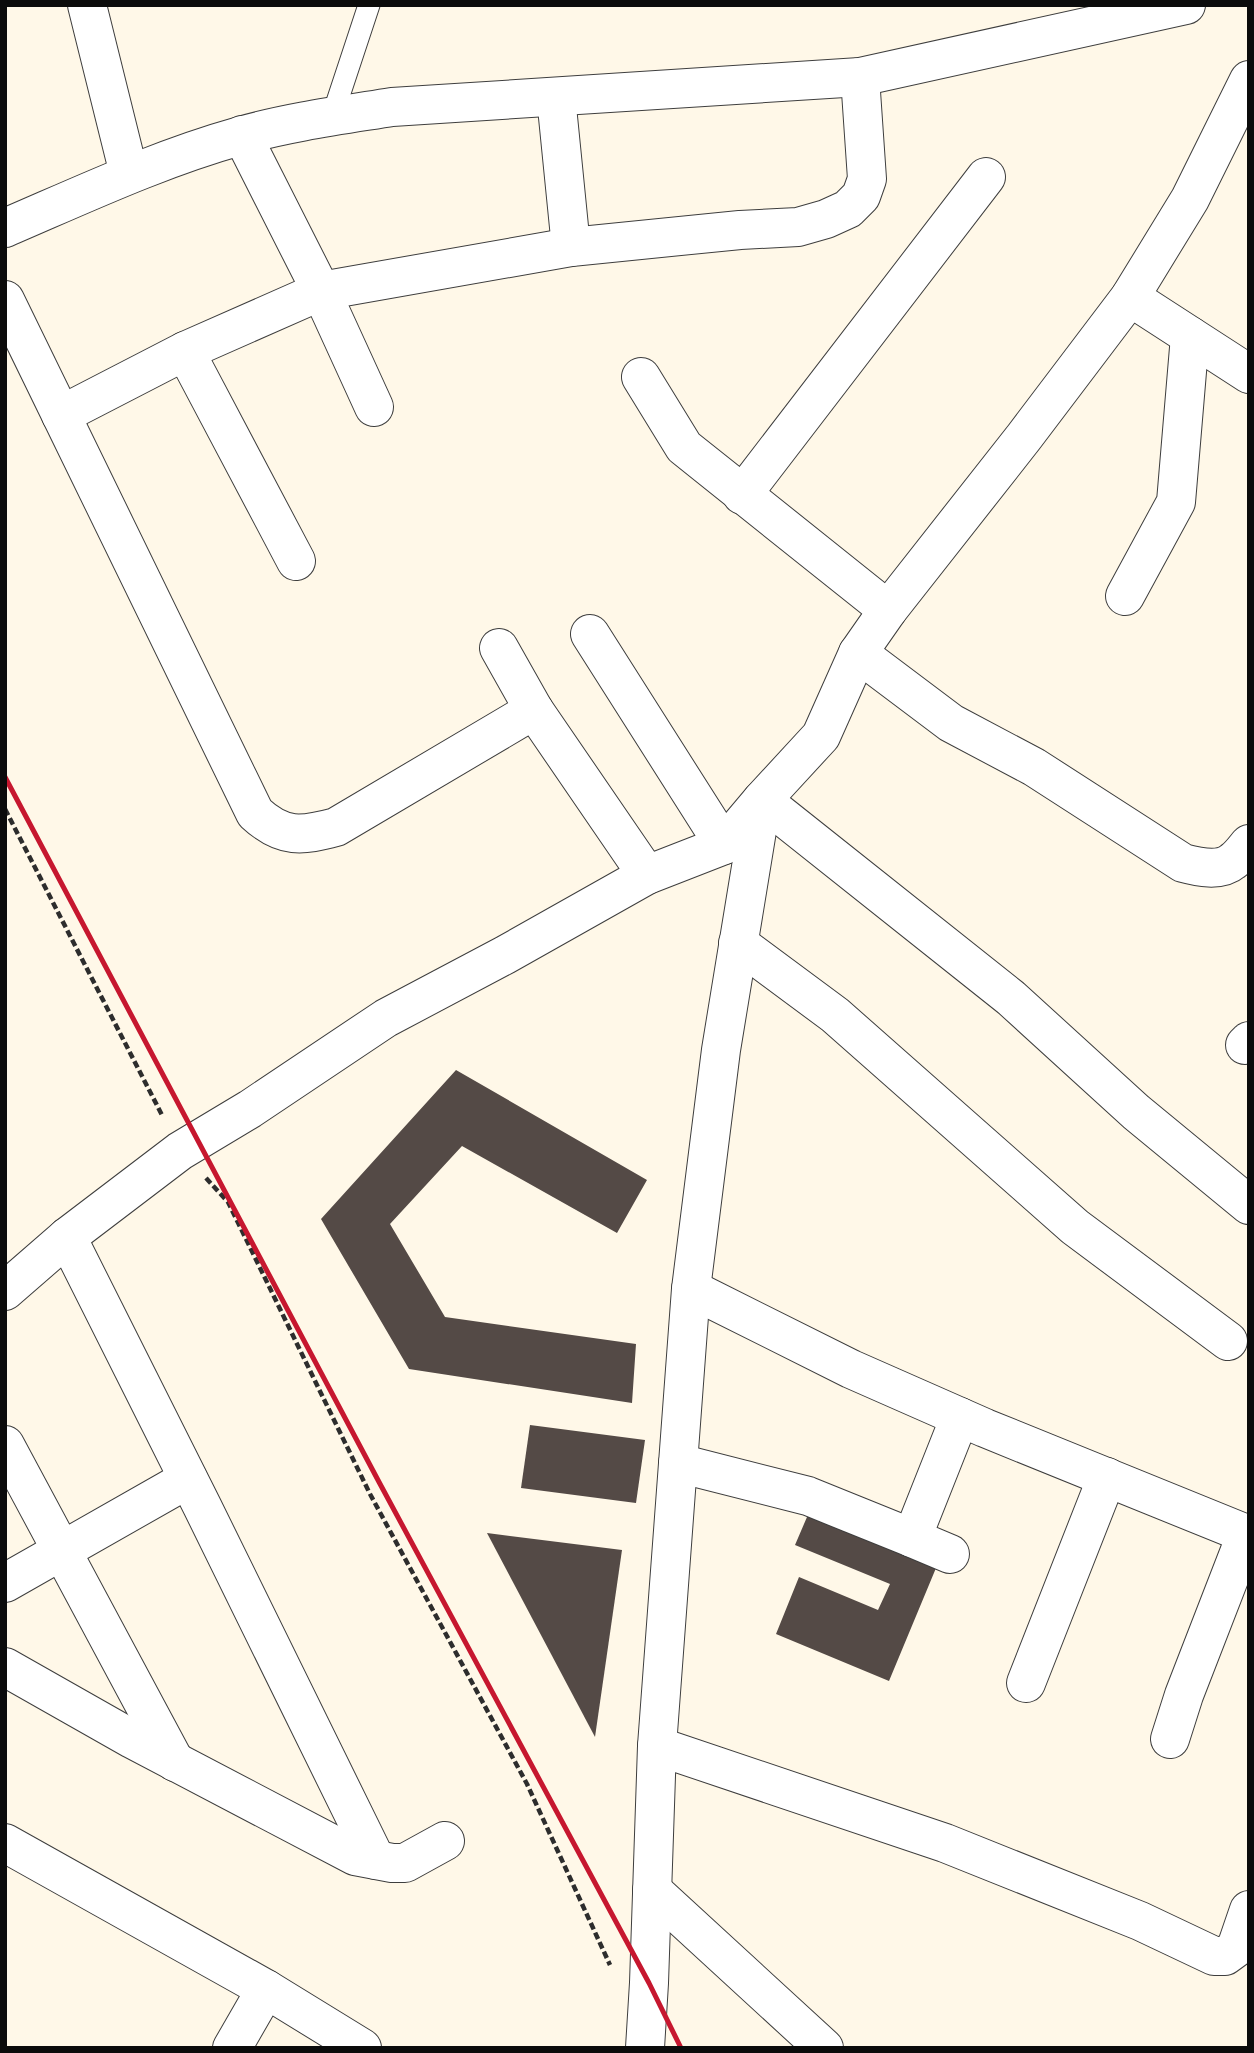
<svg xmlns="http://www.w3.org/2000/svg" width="1254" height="2053" font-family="'Libre Baskerville',serif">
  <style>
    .building { fill: #544a46 }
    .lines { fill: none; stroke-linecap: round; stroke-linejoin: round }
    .service-casing { stroke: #3e3e3e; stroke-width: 23 }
    .minor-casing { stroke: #3e3e3e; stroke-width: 40 }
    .tertiary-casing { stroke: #3e3e3e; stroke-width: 40 }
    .path { stroke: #2d2d2d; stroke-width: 4.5; stroke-dasharray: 7 3.5; stroke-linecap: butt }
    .service { stroke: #fff; stroke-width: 21 }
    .minor { stroke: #fff; stroke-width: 38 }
    .tertiary { stroke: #fff; stroke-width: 38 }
    .rail { stroke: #c6172f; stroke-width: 5 }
  </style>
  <rect width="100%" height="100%" fill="#fff8e8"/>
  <g class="building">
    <polygon points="456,1070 647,1180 617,1233 462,1146 390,1224 445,1317 636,1344 632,1403 409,1369 321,1219"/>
    <polygon points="530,1425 645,1440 636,1503 521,1488"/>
    <polygon points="813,1503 941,1556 889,1681 776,1634 799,1577 878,1610 890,1584 795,1545"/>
    <polygon points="487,1533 622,1550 595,1737"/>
  </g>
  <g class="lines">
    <g class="service-casing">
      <polyline id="service" points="332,117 369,5"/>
    </g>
    <g class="minor-casing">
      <g id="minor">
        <polyline points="87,5 129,174"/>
        <polyline points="556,97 571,247"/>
        <polyline points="242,135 321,291 374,407"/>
        <path d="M5,228C82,195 158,159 240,136C289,122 342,115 392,107L860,77L1186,5"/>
        <path d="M5,300L255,813C283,839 302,836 336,827L534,710"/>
        <polyline points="185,351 296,561"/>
        <polyline points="641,377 684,447 888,610"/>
        <polyline points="61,415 185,351 321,291 571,247 740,230 798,227 826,219 848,209 861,196 867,179 860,77"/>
        <polyline points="742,495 986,177"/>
        <polyline points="1125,596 1176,502 1190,336"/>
        <polyline points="590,634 724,845"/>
        <polyline points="499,648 534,710 647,875"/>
        <path d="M858,653L951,723L1034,767L1183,863C1198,867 1220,872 1233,861C1239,857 1244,850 1249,844"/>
        <polyline points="738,943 835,1015 1075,1227 1228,1341"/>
        <polyline points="1245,1045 1249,1041"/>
        <polyline points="67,1237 202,1506 376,1860"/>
        <polyline points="691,1289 851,1369 985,1428 1249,1535"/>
        <polyline points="5,1291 67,1237 180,1151 250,1109 386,1018 505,955 647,875 724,845 762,800 1011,998 1136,1112 1249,1205"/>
        <polyline points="5,1445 175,1762"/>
        <polyline points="678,1463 808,1496 912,1538"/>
        <polyline points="950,1554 912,1538 960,1417"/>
        <polyline points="5,1583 188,1479"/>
        <polyline points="5,1667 132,1739 355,1856 392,1863 405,1863 445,1841"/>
        <polyline points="1026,1683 1107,1477"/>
        <polyline points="1170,1739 1184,1695 1246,1535"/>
        <polyline points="657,1746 945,1843 1140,1921 1214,1956 1225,1956 1236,1948 1249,1910"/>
        <polyline points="5,1843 266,1989 362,2048"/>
        <polyline points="232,2048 266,1989"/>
      </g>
    </g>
    <g class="tertiary-casing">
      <g id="tertiary">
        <polyline points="1130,297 1249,374"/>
        <polyline points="652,1890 824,2048"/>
        <polyline points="645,2048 649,1983 657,1746 691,1289 721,1050 762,800 821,736 858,653 888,610 1024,437 1130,297 1190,199 1249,80"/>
      </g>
    </g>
    <g class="path">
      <polyline points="5,809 163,1117"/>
      <polyline points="206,1178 228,1202 370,1494 527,1784 610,1965"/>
    </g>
    <use href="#service" class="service"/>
    <use href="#minor" class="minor"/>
    <use href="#tertiary" class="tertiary"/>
    <polyline class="rail" points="5,777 379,1482 649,1983 681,2048"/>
  </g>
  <rect width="1254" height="2053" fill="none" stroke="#0b0b0b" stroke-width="14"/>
</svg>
